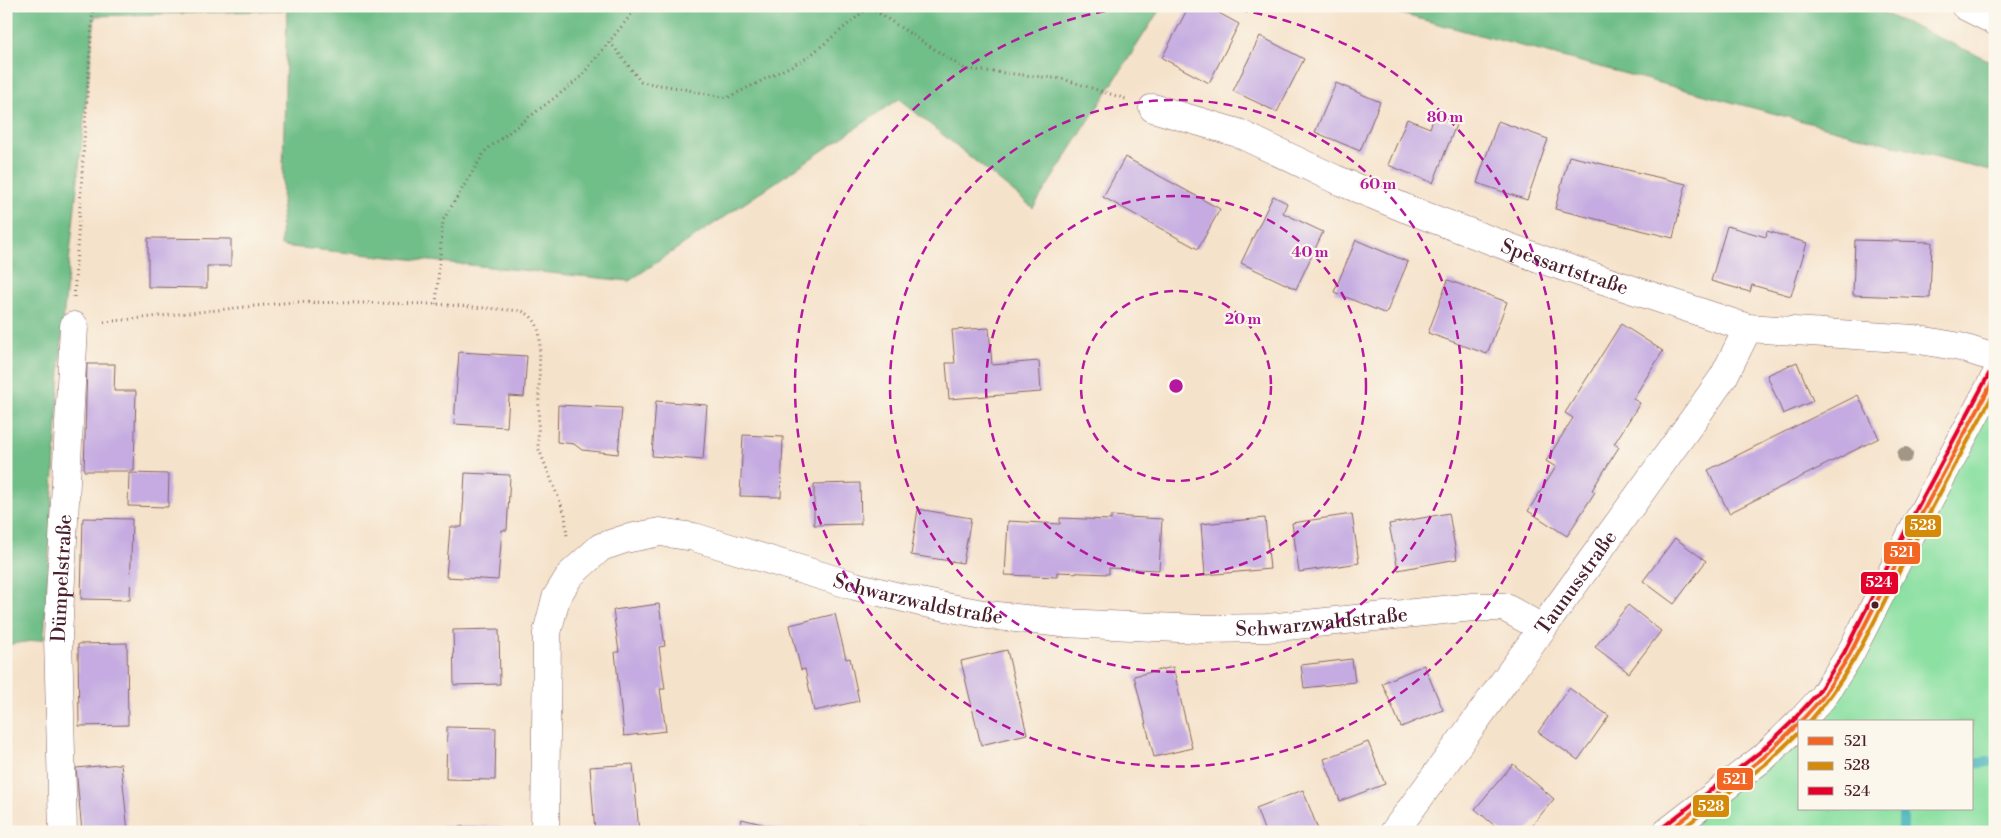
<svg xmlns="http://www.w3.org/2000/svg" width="2001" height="838" font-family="'Libre Bodoni',serif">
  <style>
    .green { fill: #8be0a2; stroke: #6a8066 }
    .forest { fill: #70be88; stroke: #5d6e5a }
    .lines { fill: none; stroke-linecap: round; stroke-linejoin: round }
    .stream { stroke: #40b1b7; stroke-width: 10 }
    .building { fill: #c5abe1 }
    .minor-casing { stroke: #866363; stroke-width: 29 }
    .secondary-casing { stroke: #866363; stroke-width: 29 }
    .motorway-casing { stroke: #866363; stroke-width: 29 }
    .path { stroke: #866363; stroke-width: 3; stroke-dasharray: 1 4; stroke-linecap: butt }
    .minor { stroke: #fff; stroke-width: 28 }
    .secondary { stroke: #fff; stroke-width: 28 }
    .motorway { stroke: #fff; stroke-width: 28 }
    .bus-1-casing { stroke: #fbf7ec; stroke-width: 8 }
    .bus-2-casing { stroke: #fbf7ec; stroke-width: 8 }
    .bus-3-casing { stroke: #fbf7ec; stroke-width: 8 }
    .bus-1 { stroke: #f26522; stroke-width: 4 }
    .bus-2 { stroke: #d48b09; stroke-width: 4 }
    .bus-3 { stroke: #e4002b; stroke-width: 4 }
    .tree { fill: #a29786 }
    .ring { fill: none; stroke: #b5179e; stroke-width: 2.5; stroke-dasharray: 9 6 }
    .bus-dot { fill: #4a1f2b; stroke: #fbf7ec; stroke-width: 2 }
    .labels { text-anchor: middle; stroke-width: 4.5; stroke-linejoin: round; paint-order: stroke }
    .street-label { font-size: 20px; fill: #4a1f2b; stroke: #fbf7ec }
    .centre { fill: #b5179e; stroke: #fbf7ec; stroke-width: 2.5 }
    .ring-label { font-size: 15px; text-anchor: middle; font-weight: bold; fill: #b5179e; stroke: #fbf7ec; stroke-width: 4.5; stroke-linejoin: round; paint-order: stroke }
    .line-badge { stroke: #fbf7ec; stroke-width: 2 }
    .badge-label { font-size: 14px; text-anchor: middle; font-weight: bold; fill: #fff }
  </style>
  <rect width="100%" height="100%" fill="#fbf7ec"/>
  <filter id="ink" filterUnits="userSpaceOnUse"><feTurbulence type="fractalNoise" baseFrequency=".02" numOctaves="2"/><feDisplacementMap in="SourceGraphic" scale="10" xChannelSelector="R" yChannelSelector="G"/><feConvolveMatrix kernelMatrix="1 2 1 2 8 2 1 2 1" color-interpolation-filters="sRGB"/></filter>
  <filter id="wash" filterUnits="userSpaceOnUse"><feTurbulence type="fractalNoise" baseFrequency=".0096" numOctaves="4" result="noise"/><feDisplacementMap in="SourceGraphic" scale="20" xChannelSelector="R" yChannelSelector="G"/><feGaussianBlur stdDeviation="1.12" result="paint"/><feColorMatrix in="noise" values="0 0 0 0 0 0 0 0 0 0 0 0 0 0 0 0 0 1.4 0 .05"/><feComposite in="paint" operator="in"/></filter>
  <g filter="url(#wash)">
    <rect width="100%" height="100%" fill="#f5e2ca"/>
    <polygon class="green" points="1995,377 1995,832 1667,832 1800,722 1800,809 1972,809 1972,722 1800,722"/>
    <g class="forest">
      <polygon points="6,6 1162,6 1033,208 899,99 629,281 281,246 287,10 95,16 63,320 44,639 6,645"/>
      <polygon points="1371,6 1868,6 1995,63 1995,164 1990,171"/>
    </g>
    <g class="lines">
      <g class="stream">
        <polyline points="1972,764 1995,761"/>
        <polyline points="1903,809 1903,832"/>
      </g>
    </g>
    <g id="blocks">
      <g class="building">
        <polygon points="1189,6 1206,6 1239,24 1209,83 1162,58"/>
        <polygon points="1260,36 1304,59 1277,112 1233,91"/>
        <polygon points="1336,83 1380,102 1360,151 1315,132"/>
        <polygon points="1434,116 1456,125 1433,183 1388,165 1407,119 1430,128"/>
        <polygon points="1498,121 1548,139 1527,200 1477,183"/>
        <polygon points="1569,156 1686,184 1673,238 1555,209"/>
        <polygon points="1125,157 1220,209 1198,249 1103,197"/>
        <polygon points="1273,196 1287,203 1283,213 1323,232 1296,289 1241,263"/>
        <polygon points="1727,226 1766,237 1767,231 1807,243 1791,296 1752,285 1750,292 1711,281"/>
        <polygon points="148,238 231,239 231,266 207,266 207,288 148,287"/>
        <polygon points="1356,240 1408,262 1386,314 1334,292"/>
        <polygon points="1855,240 1932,242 1930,298 1853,295"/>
        <polygon points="1448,280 1507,302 1487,354 1428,333"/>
        <polygon points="1621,324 1663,351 1633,399 1640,403 1614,444 1619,447 1592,490 1595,492 1567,536 1528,511 1556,467 1546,461 1573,418 1565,413"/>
        <polygon points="989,328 992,365 1039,361 1041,392 949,399 946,363 955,363 952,330"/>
        <polygon points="459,352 527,356 524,397 509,396 507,427 454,424"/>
        <polygon points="1797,362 1813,401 1783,414 1767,375"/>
        <polygon points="87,364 115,364 114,391 136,391 134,471 84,471"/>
        <polygon points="1858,395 1879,438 1729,513 1708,470"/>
        <polygon points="656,401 707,405 703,460 652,456"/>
        <polygon points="558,405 622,408 618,454 582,450 574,444 557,442"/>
        <polygon points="743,435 783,437 781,497 740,496"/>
        <polygon points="129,473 169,474 168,507 128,506"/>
        <polygon points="465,473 510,475 507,530 502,530 498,580 446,577 450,527 462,527"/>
        <polygon points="860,483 861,524 814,525 814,484"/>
        <polygon points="918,509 971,518 963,563 911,555"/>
        <polygon points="1449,513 1457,559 1398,570 1389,524"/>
        <polygon points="1352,514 1359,563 1299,572 1292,523"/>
        <polygon points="1111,516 1162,519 1159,570 1109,568 1109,574 1057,572 1057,577 1005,575 1008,521 1060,524 1060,518 1111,520"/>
        <polygon points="83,518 132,519 130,600 81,599"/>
        <polygon points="1265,518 1270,569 1205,575 1201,524"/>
        <polygon points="1675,538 1706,561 1674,604 1643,581"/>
        <polygon points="659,604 665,646 659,647 665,689 660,689 666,731 624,736 615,652 619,652 613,610"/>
        <polygon points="1628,605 1661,631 1629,673 1595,647"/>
        <polygon points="835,614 846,659 850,658 859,701 814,711 805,669 801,670 790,625"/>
        <polygon points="499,629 500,684 454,685 453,630"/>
        <polygon points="127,643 128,725 79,726 78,644"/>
        <polygon points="1007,650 1027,734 981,745 961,661"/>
        <polygon points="1352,659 1355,682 1304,688 1301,665"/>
        <polygon points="1424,665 1443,710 1401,727 1382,683"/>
        <polygon points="1173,667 1192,748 1154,757 1134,676"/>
        <polygon points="1569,688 1609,716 1578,760 1538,732"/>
        <polygon points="447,727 496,728 495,780 446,779"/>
        <polygon points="1368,742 1385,784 1340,801 1324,759"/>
        <polygon points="121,764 128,832 82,832 76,768"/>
        <polygon points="633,764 639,832 595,832 590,767"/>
        <polygon points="1513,764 1554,799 1526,832 1502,832 1475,809"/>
        <polygon points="1303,790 1319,832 1265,832 1256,808"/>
        <polygon points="7,818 10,832 6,832"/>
        <polygon points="742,819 789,831 789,832 739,832"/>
        <polygon points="498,826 498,832 445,832 445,827"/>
        <polygon points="862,826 882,831 881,832 861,832"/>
      </g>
    </g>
  </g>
  <g filter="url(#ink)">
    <use href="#blocks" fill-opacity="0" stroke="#866363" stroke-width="1"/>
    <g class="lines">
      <g class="minor-casing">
        <g id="minor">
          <path id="s1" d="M1153,108L1238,133L1335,179L1407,209L1549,262L1748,328L1914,339L1960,347L1995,358"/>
          <path id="s2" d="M63,832L58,637L74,326"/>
          <path id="s3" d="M545,832L547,633L556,598L570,575L601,547L625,539L660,532L694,537L855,586L920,602L988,615L1062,623L1202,629L1267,628L1473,607H1504L1542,628"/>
          <path id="s4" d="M1394,832L1466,734L1698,413L1724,376L1748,328"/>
        </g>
      </g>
      <g class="secondary-casing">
        <g id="secondary">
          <polyline points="1800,722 1822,698 1849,656 1920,517 1995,377"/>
          <polyline points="1667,832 1764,757 1800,722"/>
        </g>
      </g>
      <g class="motorway-casing">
        <polyline id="motorway" points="1965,6 1995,21"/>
      </g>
      <g class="path">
        <polyline points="610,42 641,82 679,88 727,98 807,58 869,7 965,69 1063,79 1126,99"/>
        <polyline points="74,297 93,6"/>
        <polyline points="436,304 443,220 486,150 579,79 634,11 634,6"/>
        <path d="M104,322L293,302L436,304L522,311C535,317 538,325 540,338L538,447L565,514L567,537"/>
      </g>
      <use href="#minor" class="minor"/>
      <use href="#secondary" class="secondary"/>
      <use href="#motorway" class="motorway"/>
      <g class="bus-1-casing">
        <g id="bus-1">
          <polyline points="1800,722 1822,698 1849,656 1920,517 1995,377"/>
          <polyline points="1667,832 1764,757 1800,722"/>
        </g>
      </g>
      <g class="bus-2-casing">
        <g id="bus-2">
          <path d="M1809,722C1851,676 1876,617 1904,562C1933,505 1964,448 1995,391"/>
          <polyline points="1678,832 1768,762 1800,731"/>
        </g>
      </g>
      <g class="bus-3-casing">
        <g id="bus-3">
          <polyline points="1795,718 1817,694 1844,653 1914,514 1989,374"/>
          <polyline points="1663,827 1760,752 1796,718"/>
        </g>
      </g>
      <use href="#bus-1" class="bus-1"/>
      <use href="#bus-2" class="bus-2"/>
      <use href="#bus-3" class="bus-3"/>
    </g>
    <circle class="tree" cx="1905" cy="455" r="8"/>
  </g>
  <g class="ring">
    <circle cx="1176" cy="386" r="95"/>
    <circle cx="1176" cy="386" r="190"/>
    <circle cx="1176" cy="386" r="286"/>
    <path d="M1209 6A381 381 0 1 1 1143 6"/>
  </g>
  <circle class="bus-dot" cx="1875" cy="605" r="4.5"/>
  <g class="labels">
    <g class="street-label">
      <text dy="7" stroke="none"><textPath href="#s1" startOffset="442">Spessartstraße</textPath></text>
      <text dy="7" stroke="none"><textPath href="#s2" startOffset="254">Dümpelstraße</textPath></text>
      <text dy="7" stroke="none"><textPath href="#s4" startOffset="309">Taunusstraße</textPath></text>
      <text dy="7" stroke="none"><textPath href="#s3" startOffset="632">Schwarzwaldstraße</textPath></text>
      <text dy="7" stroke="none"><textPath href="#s3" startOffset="1038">Schwarzwaldstraße</textPath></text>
    </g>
  </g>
  <circle cx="1176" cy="386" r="8" class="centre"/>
  <g class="ring-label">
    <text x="1445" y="122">80 m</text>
    <text x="1378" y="189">60 m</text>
    <text x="1310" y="257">40 m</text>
    <text x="1243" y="324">20 m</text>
  </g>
  <g class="line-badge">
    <rect x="1904" y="514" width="38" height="24" rx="5" fill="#d48b09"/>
    <rect x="1883" y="541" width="38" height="24" rx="5" fill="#f26522"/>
    <rect x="1860" y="571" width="39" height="24" rx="5" fill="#e4002b"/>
    <rect x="1716" y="767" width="38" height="24" rx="5" fill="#f26522"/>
    <rect x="1692" y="794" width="38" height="24" rx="5" fill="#d48b09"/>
  </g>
  <g class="badge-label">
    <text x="1923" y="530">528</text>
    <text x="1902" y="557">521</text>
    <text x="1879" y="587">524</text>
    <text x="1735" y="784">521</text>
    <text x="1711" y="811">528</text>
  </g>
  <rect width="2001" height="838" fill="none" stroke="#fbf7ec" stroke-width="25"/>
  <rect x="1798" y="720" width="175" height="90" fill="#fbf7ec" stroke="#b4a19f"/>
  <rect x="1808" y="737" width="25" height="8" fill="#f26522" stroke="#b4a19f"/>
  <text x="1844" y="746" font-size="15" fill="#4a1f2b">521</text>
  <rect x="1808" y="762" width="25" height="8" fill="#d48b09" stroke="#b4a19f"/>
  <text x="1844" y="770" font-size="15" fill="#4a1f2b">528</text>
  <rect x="1808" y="787" width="25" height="8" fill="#e4002b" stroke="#b4a19f"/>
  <text x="1844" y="796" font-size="15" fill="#4a1f2b">524</text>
</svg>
